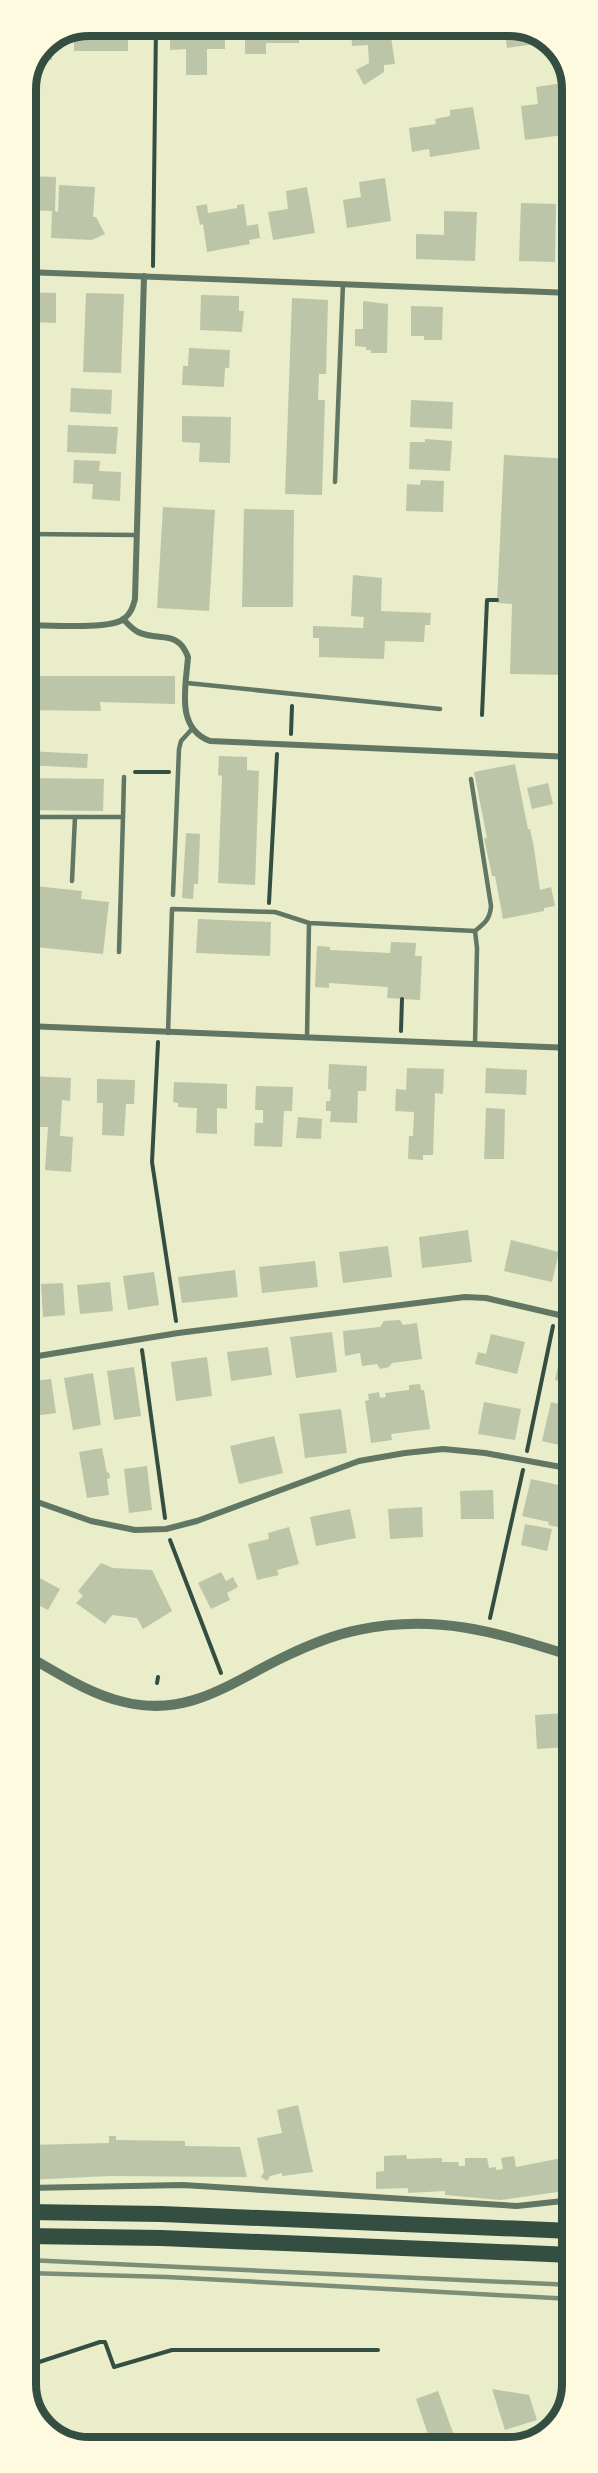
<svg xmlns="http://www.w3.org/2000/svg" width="598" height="2473" font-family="'Work Sans',sans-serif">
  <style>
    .building { fill: #bcc5a7 }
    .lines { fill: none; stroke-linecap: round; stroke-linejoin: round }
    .path { stroke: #344e41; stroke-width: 4 }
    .service { stroke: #617663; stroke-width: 4.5 }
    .minor { stroke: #617663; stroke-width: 6 }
    .tertiary { stroke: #617663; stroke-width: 10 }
    .trunk { stroke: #344e41; stroke-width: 16 }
    .rail { stroke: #7c8e77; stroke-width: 4.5 }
    .rim { fill: none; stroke: #344e41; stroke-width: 8 }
  </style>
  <rect width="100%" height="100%" fill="#e9edc9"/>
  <g class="building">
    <polygon points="89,26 125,26 125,29 128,29 128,51 74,51 74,31"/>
    <polygon points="170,26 225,26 225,49 207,49 207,75 186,75 186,49 170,50"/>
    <polygon points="245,26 299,26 299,43 266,43 266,54 245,54"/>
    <polygon points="403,26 403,30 390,30 395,64 384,65 384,72 364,85 356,70 369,63 368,45 352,46 351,27"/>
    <polygon points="432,26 460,26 460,33 432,34"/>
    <polygon points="504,26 517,26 551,42 507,48"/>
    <polygon points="52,41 52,60 37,60 44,44"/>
    <polygon points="570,82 571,134 525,140 521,106 538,104 536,87"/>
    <polygon points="473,107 480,149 430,157 429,149 412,152 409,128 436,124 435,119 450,116 450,110"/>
    <polygon points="26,176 56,177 55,211 58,212 59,185 95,187 93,217 96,217 105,234 92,240 51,238 52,211 26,210"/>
    <polygon points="385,178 391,221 347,228 343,200 361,197 359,182"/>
    <polygon points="307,187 315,233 273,240 268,212 288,209 286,191"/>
    <polygon points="521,203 556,204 555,262 519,261"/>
    <polygon points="207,204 208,213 237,208 237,205 244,204 247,226 258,224 260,238 249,240 250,244 207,252 203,224 200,225 196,206"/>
    <polygon points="444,211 477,212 475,261 416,259 416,234 444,235"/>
    <polygon points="26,292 56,293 56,323 32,322 31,332 26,331"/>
    <polygon points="86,293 124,294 121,373 83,372"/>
    <polygon points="201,295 239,296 239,311 244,311 242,332 200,330"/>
    <polygon points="292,298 328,300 326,374 319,374 318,400 325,400 322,495 285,494"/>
    <polygon points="363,301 388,304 387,353 371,353 371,350 366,350 366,347 355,346 355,329 363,329"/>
    <polygon points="411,306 443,307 442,340 424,340 424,336 411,336"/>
    <polygon points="189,348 230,350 229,368 225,368 224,387 182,385 183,366 188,366"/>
    <polygon points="71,388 112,390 111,414 70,412"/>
    <polygon points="411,400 453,402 452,429 410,427"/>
    <polygon points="182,416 231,417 230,463 199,462 200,443 182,442"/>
    <polygon points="68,425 118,427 116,454 67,452"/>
    <polygon points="425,439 452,441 450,471 409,469 410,442 425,442"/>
    <polygon points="504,455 572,459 572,675 510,674 512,604 497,603"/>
    <polygon points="74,460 100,461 99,471 121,472 120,501 92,499 93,484 73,483"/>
    <polygon points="421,480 444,481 443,512 406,511 407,484 420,485"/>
    <polygon points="163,507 215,510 209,611 157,608"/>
    <polygon points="244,509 294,510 293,607 242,607"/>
    <polygon points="353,575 382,578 381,611 431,613 430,625 425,625 424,642 385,641 384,659 319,657 319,638 313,638 313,626 363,628 364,617 351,616"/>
    <polygon points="26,676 175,676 175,704 100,702 101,711 26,710"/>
    <polygon points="562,682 572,682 572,700 562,697"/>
    <polygon points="26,751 88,754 87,768 26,765"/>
    <polygon points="219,756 247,757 247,770 259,771 255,885 218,883 222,776 218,775"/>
    <polygon points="515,764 528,829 530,829 534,848 540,890 551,887 555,906 544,908 544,911 503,919 495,876 492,876 484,838 487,838 474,772"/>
    <polygon points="26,778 104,779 103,811 26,810"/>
    <polygon points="548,783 553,804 532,809 527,788"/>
    <polygon points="186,833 200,834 198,884 194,884 193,899 182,898"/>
    <polygon points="26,885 82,891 81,899 109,902 103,954 26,946"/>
    <polygon points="198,919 271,922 270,956 196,953"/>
    <polygon points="391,942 416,943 415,956 422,956 420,1000 387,998 388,987 329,983 329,988 315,987 317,946 330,947 330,950 390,953"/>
    <polygon points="329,1064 367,1066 366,1091 358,1091 357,1123 330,1122 331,1111 326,1111 326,1101 330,1101 331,1090 328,1089"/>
    <polygon points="407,1068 444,1069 443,1094 435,1093 433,1155 423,1155 423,1160 408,1159 409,1136 413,1136 414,1112 395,1111 396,1089 406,1090"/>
    <polygon points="486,1068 527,1070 526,1095 485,1093"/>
    <polygon points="560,1071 572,1072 572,1100 559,1100"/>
    <polygon points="31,1076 71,1078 70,1101 62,1100 60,1136 73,1137 71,1172 45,1170 48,1127 36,1127 38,1101 29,1100"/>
    <polygon points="97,1079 135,1080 134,1104 126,1104 124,1136 102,1135 103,1103 97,1103"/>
    <polygon points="174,1082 227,1084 227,1109 217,1108 217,1134 196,1133 197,1108 178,1107 178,1103 173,1102"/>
    <polygon points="256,1086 293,1087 292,1111 284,1111 282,1147 254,1146 255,1123 263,1123 263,1110 255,1110"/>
    <polygon points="486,1108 505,1109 504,1159 484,1159"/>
    <polygon points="298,1117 322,1119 321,1139 296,1138"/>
    <polygon points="468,1230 472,1262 422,1268 419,1237"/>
    <polygon points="511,1240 559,1252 552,1282 504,1271"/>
    <polygon points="388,1246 392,1277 343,1283 339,1252"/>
    <polygon points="315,1261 318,1287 262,1293 259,1267"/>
    <polygon points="235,1270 238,1297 182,1303 178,1277"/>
    <polygon points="154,1272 159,1305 128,1310 123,1276"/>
    <polygon points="110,1282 113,1311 80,1314 77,1285"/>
    <polygon points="63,1283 65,1315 43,1317 41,1284"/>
    <polygon points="400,1320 403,1325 417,1323 422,1359 392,1363 389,1367 380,1369 377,1364 362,1366 360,1353 345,1356 343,1331 380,1327 384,1321"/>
    <polygon points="332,1332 337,1372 296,1378 290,1337"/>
    <polygon points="491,1334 525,1342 517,1374 475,1364 478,1352 486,1354"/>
    <polygon points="566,1338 572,1340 572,1388 563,1387 564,1382 555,1380 562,1346 565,1346"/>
    <polygon points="268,1347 272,1375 231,1381 227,1352"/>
    <polygon points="207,1357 212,1396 176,1401 171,1362"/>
    <polygon points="134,1367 141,1416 114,1420 107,1371"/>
    <polygon points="93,1373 101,1425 73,1430 64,1378"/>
    <polygon points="51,1379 56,1413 26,1417 26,1388 34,1387 33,1381"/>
    <polygon points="420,1384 421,1390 424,1390 430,1429 391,1434 392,1440 371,1443 365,1401 369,1400 368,1394 379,1392 380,1398 386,1397 385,1393 409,1390 409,1385"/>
    <polygon points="484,1402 521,1409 515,1440 478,1434"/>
    <polygon points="551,1402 568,1406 567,1413 572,1414 572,1448 542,1441"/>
    <polygon points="341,1409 347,1453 305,1458 299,1414"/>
    <polygon points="274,1436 283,1473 239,1484 230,1446"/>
    <polygon points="102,1448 107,1473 109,1472 110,1478 107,1479 109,1495 87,1498 79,1452"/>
    <polygon points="147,1466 152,1510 129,1513 124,1469"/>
    <polygon points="531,1479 572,1488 572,1511 566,1529 548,1525 549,1522 522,1516"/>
    <polygon points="493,1490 494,1519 461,1519 460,1491"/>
    <polygon points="422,1507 423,1537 390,1539 388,1509"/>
    <polygon points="350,1509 356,1538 316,1546 310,1517"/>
    <polygon points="525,1524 552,1529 547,1551 521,1545"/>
    <polygon points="289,1527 299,1564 277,1570 279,1575 257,1580 248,1544 269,1539 268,1533"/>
    <polygon points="101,1563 113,1568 152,1570 172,1611 143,1629 137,1618 112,1615 105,1624 76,1603 83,1596 78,1591"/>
    <polygon points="221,1572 226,1581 233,1577 238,1587 227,1593 230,1600 211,1609 198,1583"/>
    <polygon points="34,1575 60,1589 48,1610 26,1599 26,1590"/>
    <polygon points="567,1713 569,1732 572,1732 572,1761 567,1761 566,1747 537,1749 535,1715"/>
    <polygon points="298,2105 313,2172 282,2176 282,2173 270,2176 267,2181 261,2177 264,2172 257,2138 282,2133 277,2110"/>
    <polygon points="109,2136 116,2136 116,2140 185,2141 185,2146 240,2147 247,2177 109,2176 27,2180 27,2145 109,2143"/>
    <polygon points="406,2155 407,2159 442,2158 442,2162 458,2162 459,2166 465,2166 465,2158 487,2158 489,2168 496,2167 496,2170 503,2169 501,2158 514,2156 516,2167 572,2156 572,2190 501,2200 445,2195 445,2191 408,2193 408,2188 376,2189 376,2172 384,2171 384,2156"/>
    <polygon points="492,2389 529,2395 537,2420 505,2430"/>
    <polygon points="438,2391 456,2441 458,2446 432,2446 416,2399"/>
    <polygon points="92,2436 97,2447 78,2446 76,2442"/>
  </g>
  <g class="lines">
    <g class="path">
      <polyline points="153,266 156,26"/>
      <polyline points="482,715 487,600 497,600"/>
      <polyline points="291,734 292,706"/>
      <polyline points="135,772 169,772"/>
      <polyline points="269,903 277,754"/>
      <polyline points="401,1031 402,999"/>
      <polyline points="158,1042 152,1162 176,1321"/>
      <polyline points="142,1350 165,1518"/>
      <polyline points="527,1451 553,1326"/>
      <polyline points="170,1540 221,1673"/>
      <polyline points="490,1618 523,1470"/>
      <polyline points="157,1683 158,1677"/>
      <polyline points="27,2366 100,2342 105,2342 114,2367 172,2350 378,2350"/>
    </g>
    <g class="service">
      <polyline points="335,482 343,284"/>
      <polyline points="26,534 136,535"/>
      <polyline points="187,683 440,709"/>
      <path d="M471,779L491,906C490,919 485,923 475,931L477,948L475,1045"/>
      <polyline points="26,817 123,817 124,777"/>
      <polyline points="72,881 75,817"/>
      <polyline points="173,895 179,749 181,741 192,729"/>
      <polyline points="119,952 123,817"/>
      <polyline points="168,1033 172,909 275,912 309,923 475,931"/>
      <polyline points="307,1038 309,923"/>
    </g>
    <g class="minor">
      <polyline points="26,272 571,293"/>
      <path d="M123,619C128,624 132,629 138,632C159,642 178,629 188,657C186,686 175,728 210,741L572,757"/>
      <path d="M26,625C47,625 109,630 124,619C131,613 133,607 135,599L144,276"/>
      <polyline points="26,1026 572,1048"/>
      <polyline points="26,1358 178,1333 465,1297 486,1298 572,1318"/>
      <polyline points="26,1498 91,1521 135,1530 166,1529 197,1521 359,1461 405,1453 443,1449 485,1453 572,1469"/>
      <polyline points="27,2188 183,2185 517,2206 572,2200"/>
    </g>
    <path class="tertiary" d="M26,1655C58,1673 89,1694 124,1702C189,1718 231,1682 286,1656C309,1645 333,1635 358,1630C438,1613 498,1633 572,1656"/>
    <g class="trunk">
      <polyline points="27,2212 161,2214 572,2231"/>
      <polyline points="27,2236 161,2238 572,2255"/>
    </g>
    <g class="rail">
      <polyline points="27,2260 572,2285"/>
      <polyline points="27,2273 167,2277 572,2299"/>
    </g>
  </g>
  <path d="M0 0H598V2473H0ZM89 36H509A53 53 0 0 1 562 89V2384A53 53 0 0 1 509 2437H89A53 53 0 0 1 36 2384V89A53 53 0 0 1 89 36Z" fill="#fefae0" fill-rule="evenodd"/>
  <path class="rim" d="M89 36H509A53 53 0 0 1 562 89V2384A53 53 0 0 1 509 2437H89A53 53 0 0 1 36 2384V89A53 53 0 0 1 89 36Z"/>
</svg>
